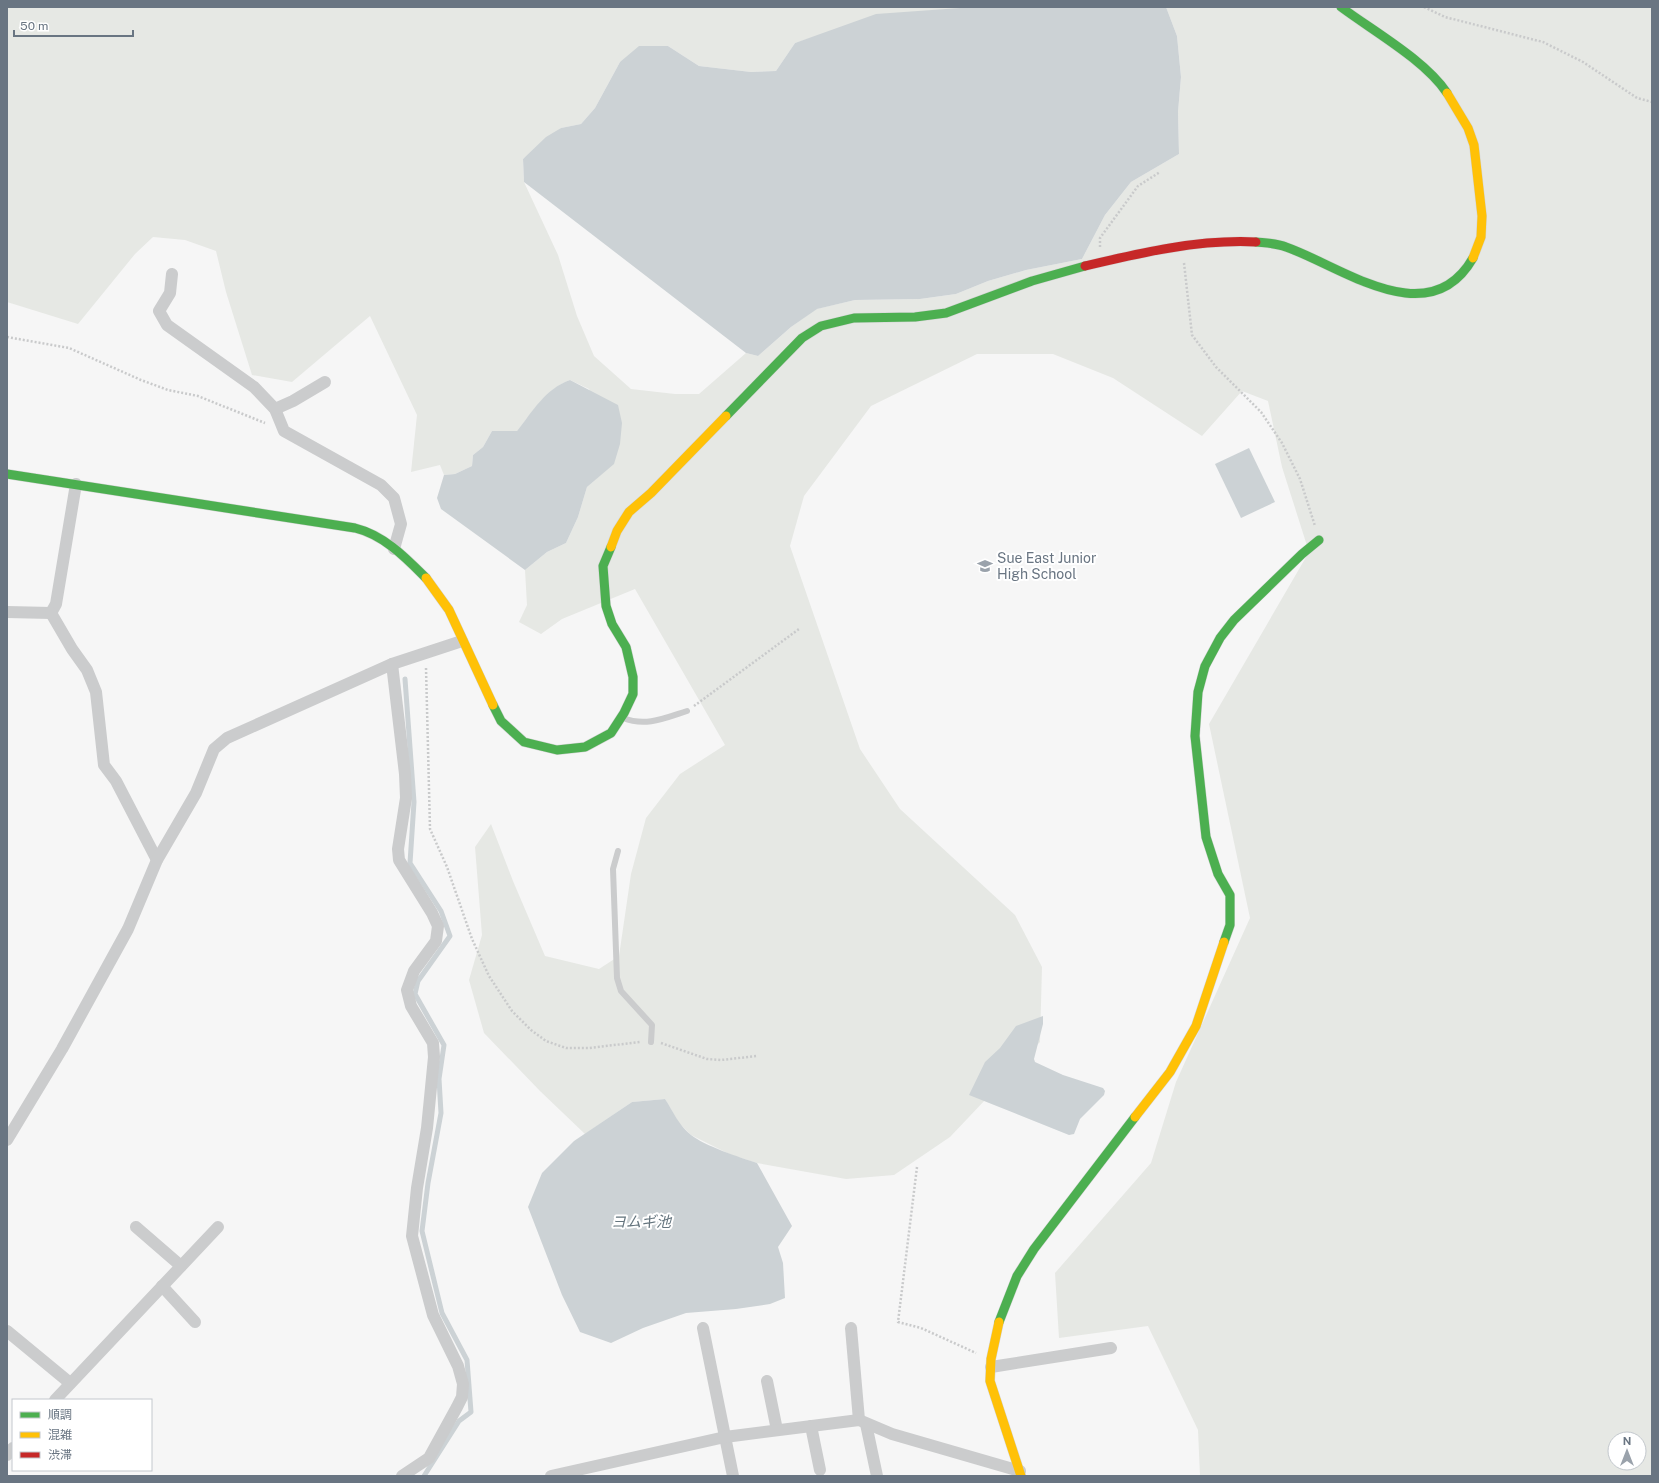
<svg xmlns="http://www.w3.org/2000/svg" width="1659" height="1483" font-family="'Public Sans','Noto Sans JP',sans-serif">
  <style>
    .green { fill: #e6e8e4; fill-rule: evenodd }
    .water { fill: #ccd2d5 }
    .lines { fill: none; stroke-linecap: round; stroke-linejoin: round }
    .stream { stroke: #ccd2d5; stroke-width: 5 }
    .fast-casing { stroke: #d3d4d4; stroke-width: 10 }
    .slow-casing { stroke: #d3d4d4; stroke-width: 10 }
    .jam-casing { stroke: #d3d4d4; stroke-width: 10 }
    .path { stroke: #c9cacb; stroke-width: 2.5; stroke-dasharray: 2 2; stroke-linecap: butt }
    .lane { stroke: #cbcccd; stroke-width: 6 }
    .street { stroke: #cbcccd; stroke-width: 12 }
    .fast { stroke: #4caf50; stroke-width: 9 }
    .slow { stroke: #ffc107; stroke-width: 9 }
    .jam { stroke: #c62828; stroke-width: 9 }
    .labels { text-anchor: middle; stroke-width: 4; stroke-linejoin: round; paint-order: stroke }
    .poi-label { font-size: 14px; fill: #697582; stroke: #fff; text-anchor: start }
    .water-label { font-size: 15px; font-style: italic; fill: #65757e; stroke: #fff }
  </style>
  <rect width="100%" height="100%" fill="#f6f6f6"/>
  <path class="green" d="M7,7H974L832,31L795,43L776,71L751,72L699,66L668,46L620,62L595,108L581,124L561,128L523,159L524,182L558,255L577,316L594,356L631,389L675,394H699L746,353L758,356L791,327L816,309L855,300L920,299L956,294L988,281L1026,270L1082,259L1105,215L1131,182L1179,154L1178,112L1181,77L1177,36L1166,7H1652V1476H1200L1198,1430L1148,1326L1059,1338L1055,1273L1151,1163L1176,1082L1250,918L1209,724L1309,552L1282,467L1268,401L1242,391L1202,436L1113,378L1053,354H977L871,406L804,496L790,546L860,749L900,809L1015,915L1042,967L1040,1042L950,1137L894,1175L846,1179L757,1163L731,1155L691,1135L679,1123L665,1099L632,1102L585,1134L540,1091L484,1033L469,980L482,935L475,847L491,824L513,881L545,956L599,969L619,956L631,874L646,818L680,774L725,745L635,589L562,619L541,634L519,622L527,605L525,570L547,552L566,543L578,517L587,487L614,463L589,389L570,380C546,389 533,412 517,431H492L483,447L473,455L472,466L455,474L444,475L440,465L411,472L417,415L370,316L292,382L252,375L226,292L216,251L185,240L153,237L135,254L78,324L7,302ZM1615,1439H1639V1463H1615Z"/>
  <g class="water">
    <polygon points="974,7 1166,7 1177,36 1181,77 1178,112 1179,154 1131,182 1105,215 1082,259 1026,270 988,281 956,294 920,299 855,300 817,309 791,327 758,356 746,353 524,182 523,159 546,137 561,128 581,124 595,108 620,62 639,46 668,46 699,66 751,72 776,71 795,43 876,14"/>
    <path d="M570,380L618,405L622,423L620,444L614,464L587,487L578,517L566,543L547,552L525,570L441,509L437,498L444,475L455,474L472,466L473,455L483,447L492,431H517C533,411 545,389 570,380Z"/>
    <polygon points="1249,448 1275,502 1241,518 1215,464"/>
    <polygon points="1043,1016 1043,1024 1034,1059 1035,1062 1063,1075 1103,1088 1105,1091 1104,1095 1080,1119 1074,1134 1069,1135 969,1095 985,1062 1000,1048 1016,1026"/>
    <path d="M665,1099C673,1111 679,1126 691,1135C705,1146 739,1157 757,1163L792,1226L778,1247L783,1263L785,1298L770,1304L736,1309L686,1313L643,1328L611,1343L580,1332L562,1295L528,1207L542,1173L574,1141L632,1102Z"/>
  </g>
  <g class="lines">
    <polyline class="stream" points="405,679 414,802 410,863 441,911 450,936 418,981 415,994 444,1045 439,1079 441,1113 428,1183 422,1231 442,1313 467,1360 471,1412 459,1421 424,1476"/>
    <g class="fast-casing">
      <g id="fast">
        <path d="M1341,7C1373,31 1425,60 1447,93"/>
        <path d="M1256,242C1266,243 1276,243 1286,247C1341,266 1429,335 1473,258"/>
        <polyline points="726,416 802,338 821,326 854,318 915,317 946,313 1032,281 1085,266"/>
        <path d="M7,474L355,528C384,535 406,558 426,578"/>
        <polyline points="493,705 501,721 524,742 557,750 585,747 611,733 624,713 633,694 633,677 626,647 612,624 606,606 603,566 611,547"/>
        <polyline points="1224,942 1230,925 1230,895 1218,874 1206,837 1195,736 1198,692 1205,666 1220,638 1234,620 1302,554 1319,540"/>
        <polyline points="999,1322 1017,1276 1034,1249 1135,1117"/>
      </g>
    </g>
    <g class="slow-casing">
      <g id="slow">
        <polyline points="1447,93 1468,128 1474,145 1482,216 1481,237 1473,258"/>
        <polyline points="611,547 617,531 629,512 651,493 726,416"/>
        <polyline points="426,578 449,610 493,705"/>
        <polyline points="1135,1117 1170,1072 1196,1026 1224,942"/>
        <polyline points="999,1322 991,1359 990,1381 1021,1476"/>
      </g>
    </g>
    <g class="jam-casing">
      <path id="jam" d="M1085,266C1140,253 1199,239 1256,242"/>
    </g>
    <g class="path">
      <polyline points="1424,7 1445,17 1543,42 1583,62 1637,98 1652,102"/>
      <polyline points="1100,247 1100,238 1138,186 1160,172"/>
      <polyline points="1184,263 1192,335 1216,367 1261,412 1282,443 1300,479 1315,526"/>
      <polyline points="7,337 69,348 141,380 168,390 198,396 265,423"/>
      <polyline points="426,668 430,829 447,867 472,939 489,976 512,1011 531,1030 546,1041 566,1048 589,1048 640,1042"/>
      <polyline points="694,706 799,629"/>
      <polyline points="661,1043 707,1059 721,1060 757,1056"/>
      <polyline points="917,1167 898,1322 921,1328 976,1353"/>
    </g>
    <g class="lane">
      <path d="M623,718C646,727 665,718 687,711"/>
      <polyline points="618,851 613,869 617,978 621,991 652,1025 651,1042"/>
    </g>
    <g class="street">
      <polyline points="172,274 170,293 159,311 167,325 254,387 275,409 284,431 381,485 394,498 401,524 394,549"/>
      <polyline points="275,409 293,401 325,382"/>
      <polyline points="7,612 51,613 56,604 76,484"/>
      <polyline points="51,613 72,649 87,670 96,692 104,765 116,781 157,860"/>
      <polyline points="392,664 405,774 406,798 398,849 399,860 432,913 438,926 436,941 414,971 407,990 411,1006 433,1043 434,1057 427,1128 417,1188 412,1236 433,1315 458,1366 463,1384 462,1397 457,1407 429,1458 402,1476"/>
      <polyline points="7,1140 62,1049 128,929 157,860 196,793 214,749 227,738 392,664 462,641"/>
      <polyline points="136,1227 181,1266"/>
      <polyline points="162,1286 195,1322"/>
      <polyline points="703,1328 733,1476"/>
      <polyline points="851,1328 859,1420"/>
      <polyline points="7,1331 70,1383"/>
      <polyline points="991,1367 1111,1348"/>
      <polyline points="767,1381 777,1430"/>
      <polyline points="55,1400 218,1227"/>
      <polyline points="866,1424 877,1476"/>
      <polyline points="811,1426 820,1470"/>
      <polyline points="7,1455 13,1448"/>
      <polyline points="551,1476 725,1437 859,1420 892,1434 1020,1471"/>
    </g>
    <use href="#fast" class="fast"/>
    <use href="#slow" class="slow"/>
    <use href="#jam" class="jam"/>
  </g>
  <defs>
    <g id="school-bare" transform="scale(1.2)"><path d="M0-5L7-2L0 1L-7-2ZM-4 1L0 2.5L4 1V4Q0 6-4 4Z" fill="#9aa2ab" stroke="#fff" stroke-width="2.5" paint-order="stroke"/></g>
  </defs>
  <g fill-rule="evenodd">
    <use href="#school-bare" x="985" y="566"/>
  </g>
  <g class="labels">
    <g class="poi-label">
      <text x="997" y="563">Sue East Junior<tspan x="997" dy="16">High School</tspan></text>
    </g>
    <g class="water-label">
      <text x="641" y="1227">ヨムギ池</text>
    </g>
  </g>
  <rect width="1659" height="1483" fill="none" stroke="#697582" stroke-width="16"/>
  <rect x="12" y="1399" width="140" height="72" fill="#ffffff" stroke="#c3c8cd"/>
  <rect x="20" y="1412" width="20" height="6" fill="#4caf50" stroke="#c3c8cd"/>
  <text x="48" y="1419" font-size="12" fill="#697582">順調</text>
  <rect x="20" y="1432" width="20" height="6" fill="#ffc107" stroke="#c3c8cd"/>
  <text x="48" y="1439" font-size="12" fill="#697582">混雑</text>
  <rect x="20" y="1452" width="20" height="6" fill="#c62828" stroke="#c3c8cd"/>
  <text x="48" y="1459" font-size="12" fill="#697582">渋滞</text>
  <g transform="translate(1627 1451)"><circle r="19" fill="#ffffff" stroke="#c3c8cd"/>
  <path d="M0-3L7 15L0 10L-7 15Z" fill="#9aa2ab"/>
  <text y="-6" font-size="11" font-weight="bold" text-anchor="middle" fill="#697582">N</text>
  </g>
  <path d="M14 30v6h119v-6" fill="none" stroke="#697582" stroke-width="2"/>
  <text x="20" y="30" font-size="12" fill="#697582" stroke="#ffffff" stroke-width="3" paint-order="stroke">50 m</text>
</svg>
